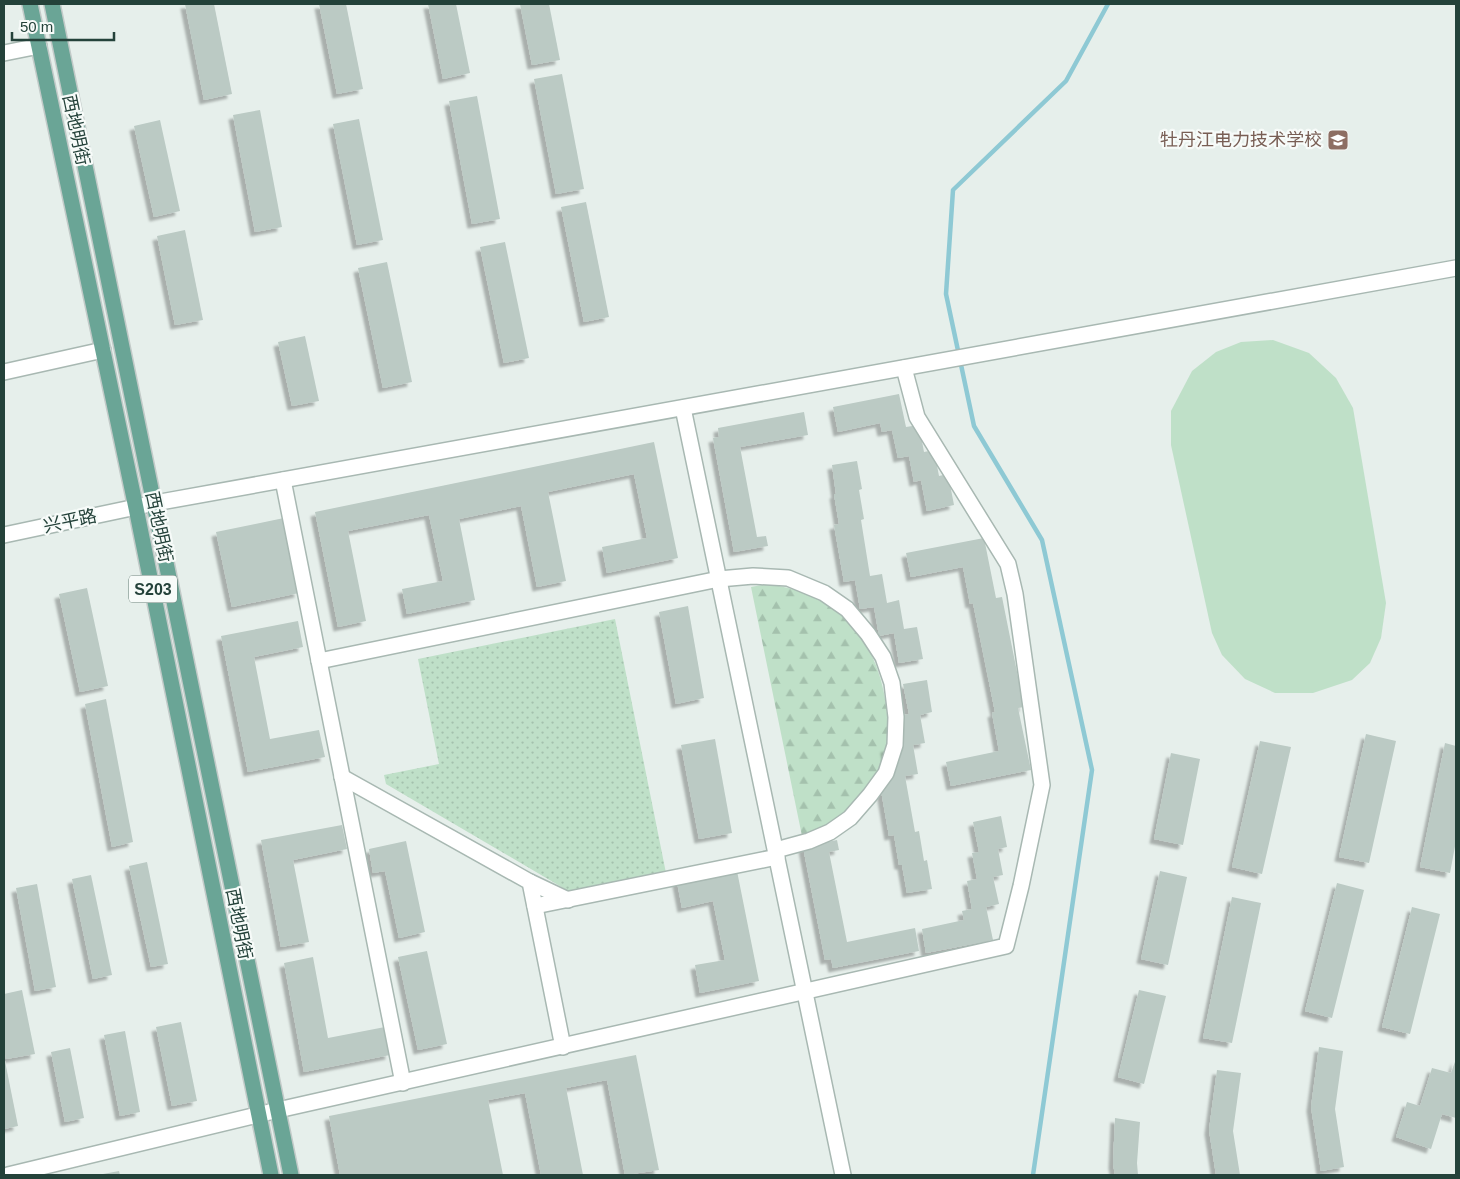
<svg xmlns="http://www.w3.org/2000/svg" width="1460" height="1179" font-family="Helvetica,'Noto Sans SC',sans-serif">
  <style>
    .grass { fill: url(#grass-dots) }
    .forest { fill: url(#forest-firs) }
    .pitch { fill: #bfe0c8 }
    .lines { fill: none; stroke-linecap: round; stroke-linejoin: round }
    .stream { stroke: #8ec9d4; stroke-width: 4.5 }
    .building { fill: #bbcac4; filter: url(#shadow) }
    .minor-casing { stroke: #a8b8b2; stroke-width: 18 }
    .major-casing { stroke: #c2cac8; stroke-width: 18 }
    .minor { stroke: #fff; stroke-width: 15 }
    .major { stroke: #6aa596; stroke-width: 15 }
    .labels { text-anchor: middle; stroke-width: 4.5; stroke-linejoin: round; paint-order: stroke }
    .shield { fill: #f7fbf9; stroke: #637a73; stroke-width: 1 }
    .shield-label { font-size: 16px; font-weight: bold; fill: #24423a }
    .street-label { font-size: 18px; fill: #24423a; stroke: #f7fbf9 }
    .education-label { font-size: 18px; fill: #785e54; stroke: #f7fbf9; text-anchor: end }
  </style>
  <defs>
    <pattern id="grass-dots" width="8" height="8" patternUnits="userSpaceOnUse" patternTransform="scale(1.25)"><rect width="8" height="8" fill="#bfe0c8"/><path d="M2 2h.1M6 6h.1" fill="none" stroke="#a4c1ad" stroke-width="1.8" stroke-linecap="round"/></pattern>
    <pattern id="forest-firs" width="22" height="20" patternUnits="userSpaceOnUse" patternTransform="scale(1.25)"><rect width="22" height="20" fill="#bfe0c8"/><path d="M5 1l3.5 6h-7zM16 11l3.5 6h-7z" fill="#a4c1ad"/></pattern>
    <filter id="shadow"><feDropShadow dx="-4.5" dy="4.5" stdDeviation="1" flood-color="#0004"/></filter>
  </defs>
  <rect width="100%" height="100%" fill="#e6efeb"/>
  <polygon class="grass" points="615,619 666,873 570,892 386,784 384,775 439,764 418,659"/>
  <path class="forest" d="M767,584C792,588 818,594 838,611C869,638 884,675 887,715C889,729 889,744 884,757C878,775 867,791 853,804C836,821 826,830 802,836L751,587Z"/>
  <polygon class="pitch" points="1273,340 1309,353 1336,378 1353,408 1386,603 1381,638 1370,663 1352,680 1313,693 1275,693 1245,679 1222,655 1212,633 1171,445 1171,411 1192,371 1216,352 1241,342"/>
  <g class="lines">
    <polyline class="stream" points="1033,1175 1092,770 1042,540 974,426 946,294 953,190 1066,81 1108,4"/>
  </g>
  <g class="building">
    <polygon points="185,4 214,4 232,94 204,100"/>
    <polygon points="319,4 346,4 363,89 337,94"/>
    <polygon points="428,4 456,4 470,73 443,79"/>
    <polygon points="520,4 549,4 560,60 532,65"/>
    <polygon points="562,74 584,189 556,194 534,79"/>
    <polygon points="477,96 500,219 472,224 449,101"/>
    <polygon points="260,110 282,227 255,232 233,115"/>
    <polygon points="359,119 383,240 357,245 333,124"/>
    <polygon points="160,120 180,211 154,217 134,126"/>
    <polygon points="586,202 609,317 584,322 561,207"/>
    <polygon points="185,230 203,320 175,325 157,236"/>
    <polygon points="505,242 529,358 504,363 480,247"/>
    <polygon points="387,262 412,382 383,388 358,268"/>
    <polygon points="305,336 319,401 292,406 278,342"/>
    <polygon points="899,394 906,427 919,425 924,452 934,450 939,476 948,474 954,505 927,511 921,480 914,482 909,456 898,458 892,430 882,432 880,423 838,432 833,407"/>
    <polygon points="804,412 808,435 740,447 757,537 766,536 768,546 734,552 713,438 719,437 718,428"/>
    <polygon points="654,442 678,558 607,573 602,547 647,538 634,474 548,492 566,581 537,587 521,506 459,519 475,600 407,614 402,589 443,581 429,515 348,531 366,621 338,627 315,512"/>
    <polygon points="857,461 862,489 859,490 864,519 861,520 870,576 882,574 887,603 899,600 904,629 917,627 923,659 899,663 894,633 879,636 874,607 860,609 855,580 844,582 834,525 839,524 834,494 836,494 832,465"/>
    <polygon points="284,518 299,593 232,607 216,532"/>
    <polygon points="984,538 996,598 1002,597 1024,707 1018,708 1031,770 951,786 946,762 999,751 992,713 995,712 973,603 970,604 963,567 911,577 906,553"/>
    <polygon points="87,588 108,686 80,692 59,594"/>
    <polygon points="688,606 704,698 676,704 659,612"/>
    <polygon points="298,621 303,647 254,657 270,739 319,730 325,757 248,772 221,636"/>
    <polygon points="927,680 932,712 920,715 925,743 913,745 918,774 905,776 915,832 919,831 924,861 927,860 932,889 907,893 902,865 899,865 894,835 889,836 879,779 890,777 885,748 899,746 894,717 909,714 903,684"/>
    <polygon points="106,699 133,842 112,847 85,704"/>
    <polygon points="1366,734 1396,741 1369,863 1339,857"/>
    <polygon points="715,739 732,833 699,839 681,745"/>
    <polygon points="1260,741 1291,747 1262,874 1232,867"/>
    <polygon points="1445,743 1456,746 1456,841 1450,873 1420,867"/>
    <polygon points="1171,753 1200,759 1183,845 1154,839"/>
    <polygon points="1001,816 1007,847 998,849 1003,875 993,877 999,904 986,907 993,940 926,953 922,929 964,920 962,911 972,909 967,881 977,879 972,853 979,852 973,822"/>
    <polygon points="342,825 347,849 293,860 309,942 281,947 261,840"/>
    <polygon points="837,840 839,850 829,852 847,942 915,928 919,951 833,968 831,959 825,960 803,847"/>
    <polygon points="406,841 425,932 399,938 385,871 373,873 369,849"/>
    <polygon points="147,862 168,964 151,967 129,866"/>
    <polygon points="736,866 759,981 700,993 695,965 725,960 713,901 682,908 676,877"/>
    <polygon points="1160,871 1187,877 1168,965 1141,959"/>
    <polygon points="91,875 112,975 93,979 72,879"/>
    <polygon points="1337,883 1364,890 1332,1018 1305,1011"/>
    <polygon points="37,884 56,987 35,991 16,888"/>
    <polygon points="1232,897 1261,903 1232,1043 1203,1038"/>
    <polygon points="1412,907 1440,914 1410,1034 1382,1027"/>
    <polygon points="427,951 447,1044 418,1050 398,957"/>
    <polygon points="313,957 328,1038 385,1027 390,1055 304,1072 284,963"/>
    <polygon points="22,990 35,1054 6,1059 4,1047 4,994"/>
    <polygon points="1139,990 1166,996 1144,1084 1118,1077"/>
    <polygon points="181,1022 197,1101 172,1106 156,1027"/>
    <polygon points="125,1031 140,1112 120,1116 104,1035"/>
    <polygon points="1319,1047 1343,1051 1335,1109 1344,1167 1321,1171 1311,1107"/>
    <polygon points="70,1048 84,1118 65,1122 51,1052"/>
    <polygon points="636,1055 659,1170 625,1175 607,1080 566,1088 583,1175 541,1175 525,1093 488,1100 503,1175 340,1175 329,1116"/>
    <polygon points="4,1056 18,1126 4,1129"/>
    <polygon points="1456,1059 1456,1118 1442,1114 1431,1149 1396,1137 1407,1102 1420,1106 1432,1068 1451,1073"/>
    <polygon points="1217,1070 1241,1073 1233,1131 1240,1175 1216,1175 1209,1130"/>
    <polygon points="1115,1118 1140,1122 1137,1163 1138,1175 1115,1175 1113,1164"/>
    <polygon points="119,1171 120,1175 103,1175 103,1174"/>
  </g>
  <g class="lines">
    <g class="minor-casing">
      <g id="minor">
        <polyline points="4,53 39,46"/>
        <polyline points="4,372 103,350"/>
        <polyline points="683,408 843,1175"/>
        <polyline points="283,480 403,1083"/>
        <polyline points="4,535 155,503 1456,268"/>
        <polyline points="319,661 719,579 753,576 788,578 824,593 847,609 868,634 883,657 892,683 896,717 895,745 886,773 870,795 850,818 830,832 809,841 776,850"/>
        <polyline points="342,777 530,882 563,1047"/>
        <polyline points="530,882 568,900"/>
        <polyline points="535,906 777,857"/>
        <polyline points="8,1175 278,1110 1006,946 1021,886 1042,785 1015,594 1008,564 917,417 904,368"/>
      </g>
    </g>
    <g class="major-casing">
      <g id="major">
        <polyline points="30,4 136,508 271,1175"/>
        <polyline points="52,4 291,1175"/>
      </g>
    </g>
    <use href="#minor" class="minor"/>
    <use href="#major" class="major"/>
  </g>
  <defs>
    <g id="school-square" transform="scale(1.125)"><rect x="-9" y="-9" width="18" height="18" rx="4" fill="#8d6e63" stroke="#f7fbf9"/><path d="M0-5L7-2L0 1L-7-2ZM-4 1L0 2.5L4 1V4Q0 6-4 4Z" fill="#fff"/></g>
  </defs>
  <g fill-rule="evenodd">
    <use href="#school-square" x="1338" y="140"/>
  </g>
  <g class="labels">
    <rect class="shield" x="129" y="575.5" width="48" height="27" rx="4"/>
    <g class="shield-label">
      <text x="153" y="595">S203</text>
    </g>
    <g class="street-label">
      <text transform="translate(76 130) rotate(78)" y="6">西地明街</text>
      <text transform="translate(70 521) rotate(-12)" y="6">兴平路</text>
      <text transform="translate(159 527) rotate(78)" y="6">西地明街</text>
      <text transform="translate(239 924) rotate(79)" y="6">西地明街</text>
    </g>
    <g class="education-label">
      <text x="1322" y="146">牡丹江电力技术学校</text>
    </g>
  </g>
  <rect width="1460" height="1179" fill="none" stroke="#24423a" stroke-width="10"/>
  <path d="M12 32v8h102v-8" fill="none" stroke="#24423a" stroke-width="2.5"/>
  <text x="20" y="32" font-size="15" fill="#24423a" stroke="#f7fbf9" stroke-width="4" paint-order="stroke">50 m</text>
</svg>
